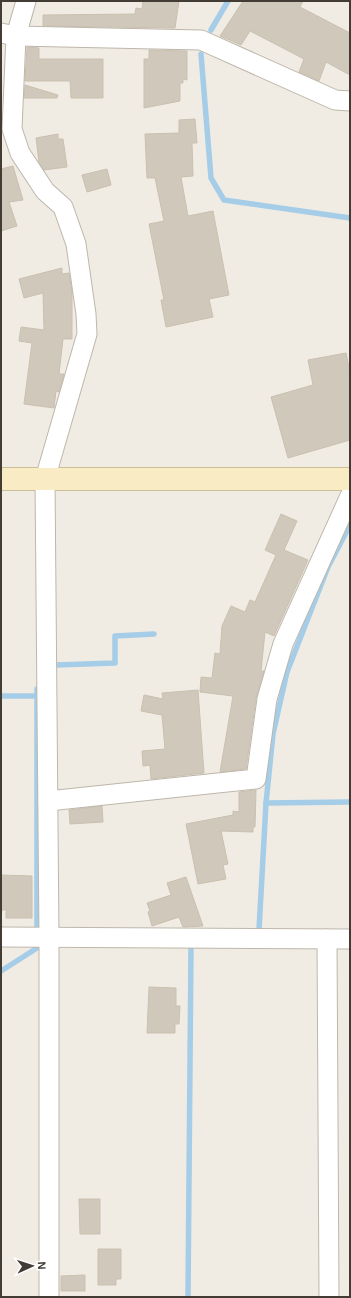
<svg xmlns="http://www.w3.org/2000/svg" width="351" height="1298" font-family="Arial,sans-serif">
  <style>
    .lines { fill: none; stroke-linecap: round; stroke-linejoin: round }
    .stream { stroke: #a5cde8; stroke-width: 5.5 }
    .building { fill: #d0c8bb; stroke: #cac0af }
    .street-casing { stroke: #bdb7ab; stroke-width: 21 }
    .secondary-casing { stroke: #ccbf97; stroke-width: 24 }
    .street { stroke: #fff; stroke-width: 19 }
    .secondary { stroke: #f9ecc5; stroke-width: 22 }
  </style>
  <rect width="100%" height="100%" fill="#f0ece4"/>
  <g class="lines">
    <g class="stream">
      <polyline points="211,30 228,1"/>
      <polyline points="201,54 211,178 224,200 350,218"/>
      <polyline points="56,665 115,663 115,636 154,634"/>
      <polyline points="1,696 37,696"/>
      <polyline points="266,803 350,802"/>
      <polyline points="37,929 37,689"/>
      <polyline points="259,930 266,803 273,734 287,672 328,567 349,527"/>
      <polyline points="1,971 37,948"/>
      <polyline points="188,1297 191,947"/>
    </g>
  </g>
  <g class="building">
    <polygon points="143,1 179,1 175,28 43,26 43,15 135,14 136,8 142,9"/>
    <polygon points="243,1 303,1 300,7 350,33 350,75 326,62 319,81 299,72 304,59 250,31 241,45 220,36"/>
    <polygon points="27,47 39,48 39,59 103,59 103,98 71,98 70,81 25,81"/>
    <polygon points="149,50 187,51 187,80 183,79 183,83 180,83 180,101 144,108 144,59 149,59"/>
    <polygon points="25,85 58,95 57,98 24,98"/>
    <polygon points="195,119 197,143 192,143 193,176 181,177 188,216 213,211 229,295 209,299 213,317 166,327 161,300 164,300 149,224 164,221 155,178 147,178 145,134 179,133 179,120"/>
    <polygon points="58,134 58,139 63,139 67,167 44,170 39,162 36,138"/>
    <polygon points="13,166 23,200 9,202 17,226 1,231 1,169"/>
    <polygon points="107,169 111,185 87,192 82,175"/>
    <polygon points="62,268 62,274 69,273 72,292 72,339 63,339 59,374 64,374 59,392 56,391 54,408 24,404 32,343 19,341 21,327 44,330 43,293 24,298 19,279"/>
    <polygon points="346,353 350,372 350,440 288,458 271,397 313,385 308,360"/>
    <polygon points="281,514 297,521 284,550 308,560 274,636 265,632 261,671 264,671 256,698 246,769 220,772 233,696 200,692 201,677 212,678 215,653 220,654 222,626 231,606 245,612 250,600 255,602 276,555 265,550"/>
    <polygon points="198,690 204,773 151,779 150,765 143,766 142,751 165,749 162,715 141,711 144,695 163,699 162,693"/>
    <polygon points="256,790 255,827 253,827 253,832 221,831 228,864 223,865 226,879 198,884 186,824 233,815 233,811 239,812 239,792"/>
    <polygon points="102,806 103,822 70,824 69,810"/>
    <polygon points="1,875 32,876 32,918 6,918 6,909 1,911"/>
    <polygon points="186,877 203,926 183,927 179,917 152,926 148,912 150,911 147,903 171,895 167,883"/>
    <polygon points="149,987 176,988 176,1006 180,1006 179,1024 175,1024 175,1033 147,1033"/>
    <polygon points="79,1199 100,1199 100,1234 80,1234"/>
    <polygon points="98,1249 121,1249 121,1279 116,1279 116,1285 98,1285"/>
    <polygon points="85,1275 85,1291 61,1291 61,1276"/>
  </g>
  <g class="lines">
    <g class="street-casing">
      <g id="street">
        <polyline points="26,1 16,36 12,129 20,153 45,191 63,207 76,244 86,314 87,334 45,479 49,937 49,1297"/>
        <polyline points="1,33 16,36 201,40 335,100 350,101"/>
        <polyline points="48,801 256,779 267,699 283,644 350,496"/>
        <polyline points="1,937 350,939"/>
        <polyline points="327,939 329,1297"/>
      </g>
    </g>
    <g class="secondary-casing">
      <polyline id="secondary" points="1,479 350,479"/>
    </g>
    <use href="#street" class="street"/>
    <use href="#secondary" class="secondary"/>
  </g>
  <rect width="351" height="1298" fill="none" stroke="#423c35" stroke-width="4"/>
  <g transform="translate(32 1266) rotate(87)" stroke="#ffffff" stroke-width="3" paint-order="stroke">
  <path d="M0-3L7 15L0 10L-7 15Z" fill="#423c35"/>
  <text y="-6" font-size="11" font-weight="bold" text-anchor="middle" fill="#423c35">N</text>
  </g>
</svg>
